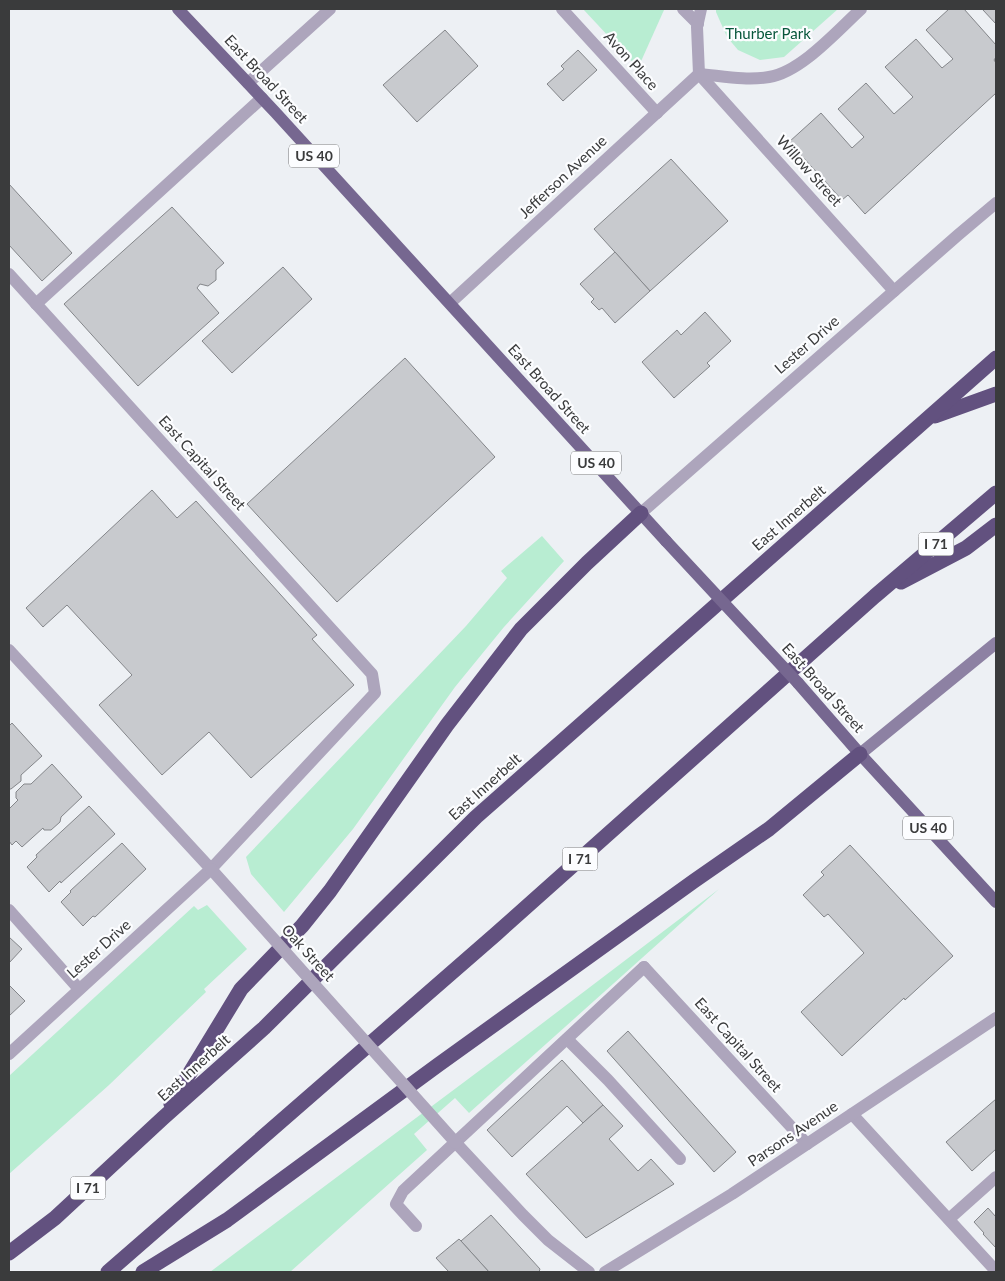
<svg xmlns="http://www.w3.org/2000/svg" width="1005" height="1281" font-family="Lato,sans-serif">
  <style>
    .green { fill: #b8edd2 }
    .building { fill: #c8cace; stroke: #84868a }
    .lines { fill: none; stroke-linecap: round; stroke-linejoin: round }
    .service { stroke: #ada5bc; stroke-width: 12 }
    .minor { stroke: #ada5bc; stroke-width: 12 }
    .tertiary { stroke: #ada5bc; stroke-width: 12 }
    .secondary { stroke: #8d81a3; stroke-width: 12 }
    .primary { stroke: #766790; stroke-width: 12 }
    .motorway { stroke: #62517f; stroke-width: 15 }
    .minor-bridge { stroke: #ada5bc; stroke-width: 12 }
    .primary-bridge { stroke: #766790; stroke-width: 12 }
    .labels { text-anchor: middle; stroke-width: 4.5; stroke-linejoin: round; paint-order: stroke }
    .shield { fill: #fcfdff; stroke: #747576; stroke-width: 1 }
    .shield-label { font-size: 14px; font-weight: bold; fill: #3a3b3c }
    .park-label { font-size: 15px; fill: #07563b; stroke: #fcfdff }
    .street-label { font-size: 15px; fill: #3a3b3c; stroke: #fcfdff }
  </style>
  <rect width="100%" height="100%" fill="#edf0f4"/>
  <g class="green">
    <polygon points="583,9 663,9 664,10 638,68"/>
    <polygon points="716,9 838,9 784,57 760,60 738,50 727,37 716,12"/>
    <polygon points="542,536 564,561 504,627 455,687 353,829 284,912 251,874 246,857 466,626 507,578 501,571"/>
    <polygon points="719,889 469,1113 455,1098 414,1134 427,1150 290,1272 210,1272 523,1038"/>
    <polygon points="207,905 247,949 204,989 206,992 109,1085 9,1174 9,1076 194,906 198,910"/>
  </g>
  <g class="building">
    <polygon points="949,9 964,9 996,45 996,57 994,60 996,63 996,93 865,214 848,195 842,200 789,142 821,113 852,148 864,137 838,109 866,83 894,114 913,97 885,67 916,39 942,68 953,59 926,30"/>
    <polygon points="985,9 996,9 996,24 983,10"/>
    <polygon points="445,30 478,66 417,122 383,85"/>
    <polygon points="578,50 597,70 563,101 547,84 564,69 561,66"/>
    <polygon points="671,159 728,221 650,291 594,229"/>
    <polygon points="9,184 72,253 42,281 9,245"/>
    <polygon points="172,207 224,263 216,270 216,280 208,286 200,284 197,288 219,313 138,386 64,304"/>
    <polygon points="615,252 650,291 615,323 602,308 599,310 591,302 594,299 580,284"/>
    <polygon points="283,267 312,299 232,373 202,341"/>
    <polygon points="705,312 731,341 707,363 710,366 674,398 642,362 677,330 681,335"/>
    <polygon points="405,358 495,457 337,602 247,504"/>
    <polygon points="152,490 177,518 196,501 317,635 312,639 354,685 251,778 209,732 162,775 99,705 132,675 67,605 43,627 26,608"/>
    <polygon points="12,723 42,756 21,775 21,781 11,789 9,789 9,726"/>
    <polygon points="52,764 82,797 61,817 60,822 51,830 44,830 43,828 22,847 16,841 12,845 9,841 9,809 18,800 16,798 16,792 24,784 31,784"/>
    <polygon points="89,806 115,834 61,883 60,881 49,892 27,867 37,857 36,855"/>
    <polygon points="122,843 146,869 95,917 93,916 83,926 61,902 71,892 70,891"/>
    <polygon points="850,845 953,956 905,1000 904,998 842,1056 801,1012 864,953 828,914 824,917 803,895 824,875 821,872"/>
    <polygon points="9,937 22,949 9,963"/>
    <polygon points="9,985 25,1001 9,1016"/>
    <polygon points="628,1031 736,1152 714,1172 607,1051"/>
    <polygon points="562,1060 603,1105 583,1123 567,1106 512,1157 487,1130"/>
    <polygon points="996,1099 996,1149 972,1171 946,1142"/>
    <polygon points="603,1105 623,1126 609,1139 638,1171 651,1159 674,1184 586,1238 526,1174"/>
    <polygon points="988,1208 996,1217 996,1248 983,1234 984,1233 974,1222"/>
    <polygon points="491,1215 540,1269 539,1272 489,1272 461,1241"/>
    <polygon points="459,1239 461,1241 489,1272 449,1272 436,1258"/>
  </g>
  <g class="lines">
    <g class="service">
      <polyline points="562,9 657,113"/>
      <polyline points="683,9 698,24"/>
      <polyline points="699,74 894,291"/>
      <polyline points="9,274 372,674 375,693 211,869"/>
      <polyline points="36,304 262,98"/>
      <polyline points="9,910 79,989"/>
      <polyline points="567,1039 608,1080 680,1159"/>
      <polyline points="949,1219 996,1177"/>
      <polyline points="416,1226 396,1204 403,1191 644,967"/>
    </g>
    <g class="minor">
      <polyline points="699,74 697,27 701,9"/>
      <polyline points="248,83 330,9"/>
      <path d="M450,303L699,74C722,76 746,81 769,77C801,72 837,31 861,9"/>
      <polyline points="9,650 211,869 9,1054"/>
      <polyline points="644,967 807,1144"/>
      <polyline points="852,1114 996,1271"/>
      <polyline points="456,1143 523,1215 548,1240 589,1272"/>
    </g>
    <g class="tertiary">
      <polyline points="641,513 958,235 996,203"/>
      <polyline points="605,1272 732,1194 996,1018"/>
    </g>
    <polyline class="secondary" points="860,754 996,643"/>
    <g class="primary">
      <polyline points="178,9 275,112 666,541"/>
      <polyline points="798,683 860,754 996,902"/>
    </g>
    <g class="motorway">
      <polyline points="935,416 996,394"/>
      <polyline points="901,582 966,548 996,525"/>
      <polyline points="171,1104 241,989 302,926 330,891 447,725 521,629 587,563 641,513"/>
      <polyline points="9,1253 55,1218 163,1118 264,1028 476,817 996,358"/>
      <polyline points="108,1272 496,934 875,596 996,493"/>
      <polyline points="143,1272 227,1220 438,1065 694,881 769,829 860,754"/>
    </g>
    <polyline class="minor-bridge" points="211,869 456,1143"/>
    <polyline class="primary-bridge" points="666,541 798,683"/>
  </g>
  <g class="labels">
    <g class="shield">
      <rect x="289" y="144.5" width="50" height="23" rx="4"/>
      <rect x="571" y="451.5" width="50" height="23" rx="4"/>
      <rect x="918.5" y="532.5" width="35" height="23" rx="4"/>
      <rect x="903" y="816.5" width="50" height="23" rx="4"/>
      <rect x="562.5" y="847.5" width="35" height="23" rx="4"/>
      <rect x="70.5" y="1176.5" width="35" height="23" rx="4"/>
    </g>
    <g class="shield-label">
      <text x="314" y="161">US 40</text>
      <text x="596" y="468">US 40</text>
      <text x="936" y="549">I 71</text>
      <text x="928" y="833">US 40</text>
      <text x="580" y="864">I 71</text>
      <text x="88" y="1193">I 71</text>
    </g>
    <g class="park-label">
      <text x="768" y="39">Thurber Park</text>
    </g>
    <g class="street-label">
      <text transform="translate(631 61) rotate(48)" y="5">Avon Place</text>
      <text transform="translate(266 79) rotate(47)" y="5">East Broad Street</text>
      <text transform="translate(809 171) rotate(48)" y="5">Willow Street</text>
      <text transform="translate(563 177) rotate(-43)" y="5">Jefferson Avenue</text>
      <text transform="translate(807 345) rotate(-41)" y="5">Lester Drive</text>
      <text transform="translate(549 389) rotate(48)" y="5">East Broad Street</text>
      <text transform="translate(202 463) rotate(48)" y="5">East Capital Street</text>
      <text transform="translate(789 518) rotate(-41)" y="5">East Innerbelt</text>
      <text transform="translate(823 688) rotate(48)" y="5">East Broad Street</text>
      <text transform="translate(485 787) rotate(-42)" y="5">East Innerbelt</text>
      <text transform="translate(99 949) rotate(-42)" y="5">Lester Drive</text>
      <text transform="translate(308 953) rotate(48)" y="5">Oak Street</text>
      <text transform="translate(738 1045) rotate(48)" y="5">East Capital Street</text>
      <text transform="translate(194 1068) rotate(-42)" y="5">East Innerbelt</text>
      <text transform="translate(793 1134) rotate(-34)" y="5">Parsons Avenue</text>
    </g>
  </g>
  <rect width="1005" height="1281" fill="none" stroke="#3a3b3c" stroke-width="20"/>
</svg>
